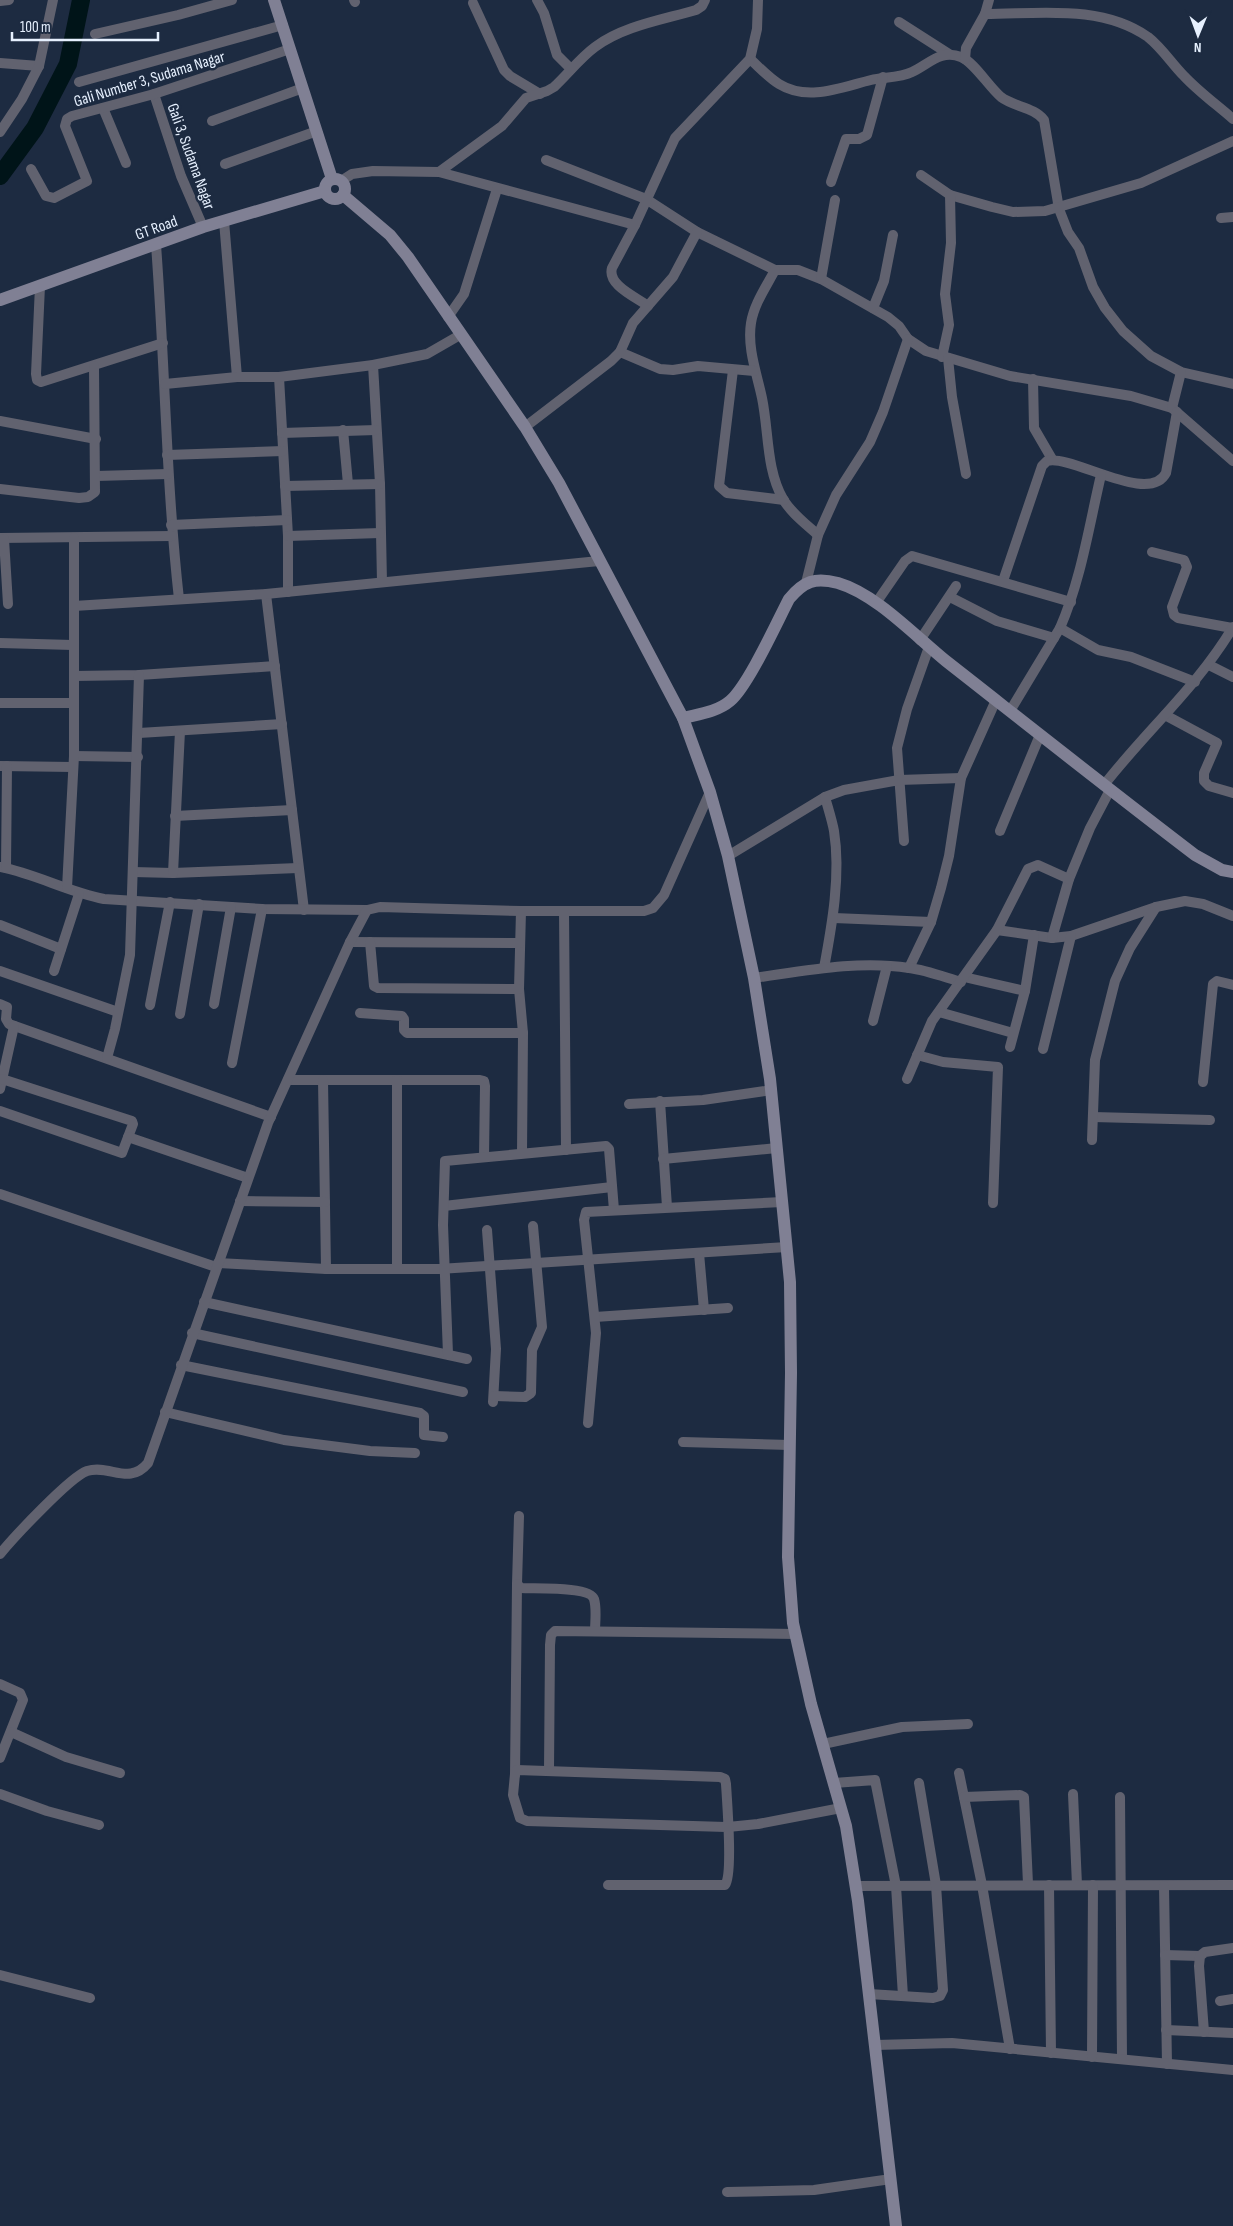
<svg xmlns="http://www.w3.org/2000/svg" width="1233" height="2226" font-family="'Sofia Sans Condensed',sans-serif">
  <style>
    .lines { fill: none; stroke-linecap: round; stroke-linejoin: round }
    .river { stroke: #001418; stroke-width: 18 }
    .street { stroke: #61626f; stroke-width: 10 }
    .secondary { stroke: #808094; stroke-width: 12 }
    .labels { text-anchor: middle; stroke-width: 5; stroke-linejoin: round; paint-order: stroke }
    .street-label { font-size: 16px; fill: #e6f0fe; stroke: #1d2b41 }
  </style>
  <rect width="100%" height="100%" fill="#1d2b41"/>
  <g class="lines">
    <polyline class="river" points="0,176 35,128 68,64 81,0"/>
    <g class="street">
      <polyline points="354,0 355,2"/>
      <polyline points="537,0 544,13 557,55 571,69"/>
      <polyline points="0,1 9,0"/>
      <polyline points="473,3 504,70 510,76 540,94"/>
      <polyline points="985,14 989,0"/>
      <polyline points="899,22 949,54"/>
      <polyline points="95,34 178,15 232,0"/>
      <path d="M750,59C759,67 769,78 779,84C808,102 842,87 871,80C884,77 900,78 912,72C929,64 941,49 961,57C974,62 989,87 1001,97C1014,107 1034,107 1044,120L1059,209L1068,232L1079,248L1093,287L1105,308L1123,331L1151,356L1181,372L1233,384"/>
      <path d="M965,59L966,48L985,14C1039,14 1101,4 1148,37C1162,48 1172,64 1184,76C1199,92 1217,105 1233,119"/>
      <polyline points="0,63 39,66"/>
      <polyline points="79,82 283,25"/>
      <polyline points="154,94 181,176 203,227"/>
      <polyline points="103,108 126,163"/>
      <polyline points="212,121 303,88"/>
      <polyline points="0,132 22,99 39,66 53,0"/>
      <polyline points="546,160 646,199 697,232 775,270 798,270 821,279 888,317 899,326 908,339 926,351 1010,376 1131,396 1172,408 1233,461"/>
      <polyline points="225,164 317,131"/>
      <polyline points="31,169 46,196 54,198 87,181 65,126 67,119 72,116 154,94 290,49"/>
      <path d="M439,172L502,126L526,98L547,91L554,87C568,74 580,58 595,47C623,26 662,20 696,10L702,6L705,0"/>
      <polyline points="921,175 950,195 992,207 1013,212 1045,211 1141,183 1233,141"/>
      <polyline points="341,181 352,174 373,171 439,172 635,225"/>
      <polyline points="831,182 846,139 859,139 867,135 883,77"/>
      <polyline points="1221,218 1233,217"/>
      <polyline points="224,221 237,377"/>
      <path d="M156,245C165,363 166,482 179,599"/>
      <path d="M775,270C766,287 754,304 751,323C747,348 757,374 762,398C769,432 766,469 783,499C791,513 806,524 818,535"/>
      <polyline points="821,279 835,200"/>
      <polyline points="40,286 36,374 37,380 41,382 163,343"/>
      <path d="M648,306C636,297 607,285 612,268L635,225L675,138L750,59L757,29L758,0"/>
      <polyline points="873,308 884,281 893,235"/>
      <polyline points="448,317 464,294 497,189"/>
      <polyline points="620,352 660,369 673,370 698,366 754,371"/>
      <polyline points="942,357 949,325 945,294 951,243 950,195"/>
      <polyline points="948,358 952,397 966,474"/>
      <polyline points="373,365 380,484 382,582"/>
      <polyline points="733,370 719,486 727,493 784,500"/>
      <polyline points="279,377 288,536 288,592"/>
      <polyline points="1033,379 1034,428 1052,459"/>
      <polyline points="165,384 237,377 279,377 373,365 427,354 460,335"/>
      <polyline points="1172,408 1181,372"/>
      <polyline points="0,421 96,439"/>
      <polyline points="525,427 611,361 620,352 633,323 673,277 697,232"/>
      <polyline points="343,430 348,484"/>
      <polyline points="282,433 376,430"/>
      <polyline points="167,455 283,451"/>
      <polyline points="96,476 168,474"/>
      <polyline points="285,486 380,484"/>
      <polyline points="0,489 79,498 88,497 95,492 94,366"/>
      <polyline points="171,525 287,520"/>
      <polyline points="288,536 380,533"/>
      <polyline points="0,538 172,536"/>
      <polyline points="4,539 8,604"/>
      <polyline points="1152,552 1184,560 1187,567 1172,607 1174,615 1178,618 1232,628"/>
      <path d="M1003,581L1042,466L1047,461C1072,454 1149,506 1166,473L1177,412"/>
      <polyline points="806,583 818,535 836,495 870,442 883,412 908,339"/>
      <polyline points="266,594 304,910"/>
      <polyline points="950,597 997,621 1054,638"/>
      <polyline points="876,603 905,561 912,556 1071,602"/>
      <polyline points="74,606 266,594 599,561"/>
      <polyline points="1060,628 1098,650 1131,657 1195,682"/>
      <polyline points="920,640 956,586"/>
      <polyline points="0,643 73,645"/>
      <polyline points="1209,665 1233,677"/>
      <polyline points="74,676 139,675 275,666"/>
      <polyline points="0,703 74,703"/>
      <path d="M1010,711L1060,628C1081,580 1089,526 1101,475"/>
      <polyline points="1165,715 1217,743 1204,773 1204,781 1209,786 1233,793"/>
      <polyline points="139,733 282,724"/>
      <polyline points="74,756 138,757"/>
      <polyline points="0,766 73,767"/>
      <path d="M1104,785C1146,731 1198,686 1233,627"/>
      <polyline points="175,816 292,810"/>
      <polyline points="1000,831 1040,735"/>
      <polyline points="904,841 897,748 907,709 929,647"/>
      <polyline points="728,856 825,797 844,790 899,780 961,778"/>
      <path d="M0,867C36,874 68,892 104,899L262,909L367,910"/>
      <polyline points="6,868 7,766"/>
      <polyline points="133,872 173,873 298,868"/>
      <polyline points="173,873 180,731"/>
      <polyline points="67,888 74,756 74,538"/>
      <polyline points="521,911 519,989 523,1033 522,1153"/>
      <polyline points="564,911 566,1150"/>
      <polyline points="834,918 931,922"/>
      <polyline points="0,925 61,949"/>
      <polyline points="997,930 1052,938 1071,936 1156,907 1185,901 1203,904 1233,916"/>
      <polyline points="1052,938 1069,879 1090,828 1110,790"/>
      <polyline points="350,942 520,943"/>
      <polyline points="370,942 374,986 378,988 519,989"/>
      <path d="M824,968C832,925 841,875 834,831C832,820 828,808 825,797"/>
      <polyline points="909,968 931,922 941,888 949,856 961,778 996,700"/>
      <polyline points="0,971 118,1012"/>
      <polyline points="54,971 79,894"/>
      <polyline points="964,977 1025,991"/>
      <path d="M754,978C804,971 858,960 909,968C926,970 944,977 961,982"/>
      <polyline points="0,1004 7,1007 6,1019 9,1024 271,1117"/>
      <polyline points="214,1004 231,907"/>
      <polyline points="150,1005 170,902"/>
      <polyline points="939,1012 1013,1033"/>
      <polyline points="360,1013 402,1016 404,1019 404,1030 407,1033 523,1033"/>
      <polyline points="180,1014 199,904"/>
      <polyline points="873,1021 887,966"/>
      <polyline points="1010,1047 1025,991 1034,935"/>
      <polyline points="1043,1049 1071,936"/>
      <polyline points="917,1055 943,1062 998,1067 993,1203"/>
      <polyline points="107,1058 115,1029 130,955 139,675"/>
      <polyline points="232,1063 262,909"/>
      <polyline points="907,1079 932,1021 997,930 1028,869 1038,865 1069,879"/>
      <polyline points="288,1080 480,1080 484,1081 485,1086 484,1157"/>
      <polyline points="323,1080 326,1269"/>
      <polyline points="397,1080 397,1269"/>
      <polyline points="1203,1082 1213,984 1217,981 1233,985"/>
      <polyline points="0,1089 14,1026"/>
      <polyline points="660,1101 667,1207"/>
      <polyline points="629,1104 703,1100 772,1090"/>
      <polyline points="0,1111 122,1153 133,1124 132,1121 2,1079"/>
      <polyline points="1093,1117 1210,1120"/>
      <polyline points="128,1137 248,1178"/>
      <polyline points="1092,1140 1095,1060 1115,981 1130,948 1156,907"/>
      <polyline points="663,1159 777,1148"/>
      <polyline points="0,1194 216,1267"/>
      <polyline points="240,1201 325,1202"/>
      <polyline points="444,1206 612,1187"/>
      <polyline points="487,1230 496,1349 493,1402"/>
      <polyline points="699,1253 704,1310"/>
      <polyline points="218,1263 326,1269 439,1269 787,1247"/>
      <polyline points="204,1302 467,1359"/>
      <polyline points="595,1317 728,1308"/>
      <polyline points="192,1333 463,1392"/>
      <polyline points="448,1354 443,1225 445,1161 606,1146 609,1149 614,1210"/>
      <polyline points="181,1365 420,1413 424,1416 424,1435 443,1437"/>
      <polyline points="494,1396 525,1397 531,1393 532,1350 542,1327 533,1226"/>
      <polyline points="165,1412 284,1440 370,1451 415,1453"/>
      <polyline points="588,1423 596,1333 584,1220 586,1212 782,1202"/>
      <polyline points="683,1442 790,1445"/>
      <path d="M519,1516L517,1584L521,1588C534,1589 590,1586 594,1599C597,1609 595,1622 595,1631"/>
      <path d="M0,1554C14,1537 70,1477 87,1471C110,1464 129,1486 148,1463L268,1123L350,942L367,910L380,907L521,911H644L653,908L664,895L710,792"/>
      <polyline points="0,1684 20,1693 23,1700 0,1758"/>
      <polyline points="11,1732 66,1757 120,1773"/>
      <polyline points="823,1744 902,1727 968,1724"/>
      <polyline points="549,1770 550,1645 551,1635 555,1631 796,1634"/>
      <polyline points="959,1773 982,1885 1010,2049"/>
      <polyline points="515,1775 517,1584"/>
      <polyline points="834,1783 875,1780 896,1886 903,1996"/>
      <polyline points="0,1794 47,1811 99,1825"/>
      <polyline points="1073,1794 1077,1885"/>
      <polyline points="964,1797 1020,1795 1024,1797 1028,1884"/>
      <polyline points="1120,1797 1122,2059"/>
      <path d="M608,1885H725C733,1875 727,1801 726,1784L725,1779L720,1777L517,1770L515,1774L513,1795L520,1818L527,1821L726,1827H728C738,1826 748,1825 758,1824L841,1808"/>
      <polyline points="1049,1885 1051,2053"/>
      <polyline points="855,1886 1233,1885"/>
      <polyline points="1164,1886 1167,2064"/>
      <polyline points="1165,1955 1200,1956"/>
      <polyline points="0,1975 90,1998"/>
      <polyline points="869,1994 933,1998 940,1996 943,1990 936,1885 919,1783"/>
      <polyline points="1220,2001 1233,1999"/>
      <polyline points="1166,2030 1233,2033"/>
      <polyline points="1204,2032 1199,1966 1200,1956 1205,1952 1233,1948"/>
      <polyline points="875,2045 952,2043 1233,2070"/>
      <polyline points="1092,2057 1093,1885"/>
      <polyline points="727,2192 814,2190 891,2179"/>
    </g>
    <g class="secondary">
      <polyline points="274,0 332,179"/>
      <circle cx="335" cy="189" r="10"/>
      <polyline points="343,195 390,235 408,257 525,427 559,483 683,718 710,792 728,856 754,978 770,1079 790,1282 791,1373 788,1557 793,1623 811,1704 846,1826 858,1901 896,2226"/>
      <polyline points="0,300 203,227 325,191"/>
      <path d="M683,718C699,714 717,712 730,701C748,686 777,622 789,599C804,581 815,577 838,583C876,594 915,636 946,661C1029,726 1111,791 1195,855L1222,870L1233,872"/>
    </g>
  </g>
  <g class="labels">
    <g class="street-label">
      <text transform="translate(149 78) rotate(-17)" y="6">Gali Number 3, Sudama Nagar</text>
      <text transform="translate(192 156) rotate(70)" y="6">Gali 3, Sudama Nagar</text>
      <text transform="translate(156 227) rotate(-20)" y="6">GT Road</text>
    </g>
  </g>
  <g transform="translate(1198 35) rotate(181)" stroke="#1d2b41" stroke-width="4" paint-order="stroke">
  <path d="M0-4L9 19L0 12L-9 19Z" fill="#e6f0fe"/>
  <text y="-8" font-size="14" font-weight="bold" text-anchor="middle" fill="#e6f0fe">N</text>
  </g>
  <path d="M12 32v8h146v-8" fill="none" stroke="#e6f0fe" stroke-width="2.5"/>
  <text x="20" y="32" font-size="15" fill="#e6f0fe" stroke="#1d2b41" stroke-width="4" paint-order="stroke">100 m</text>
</svg>
